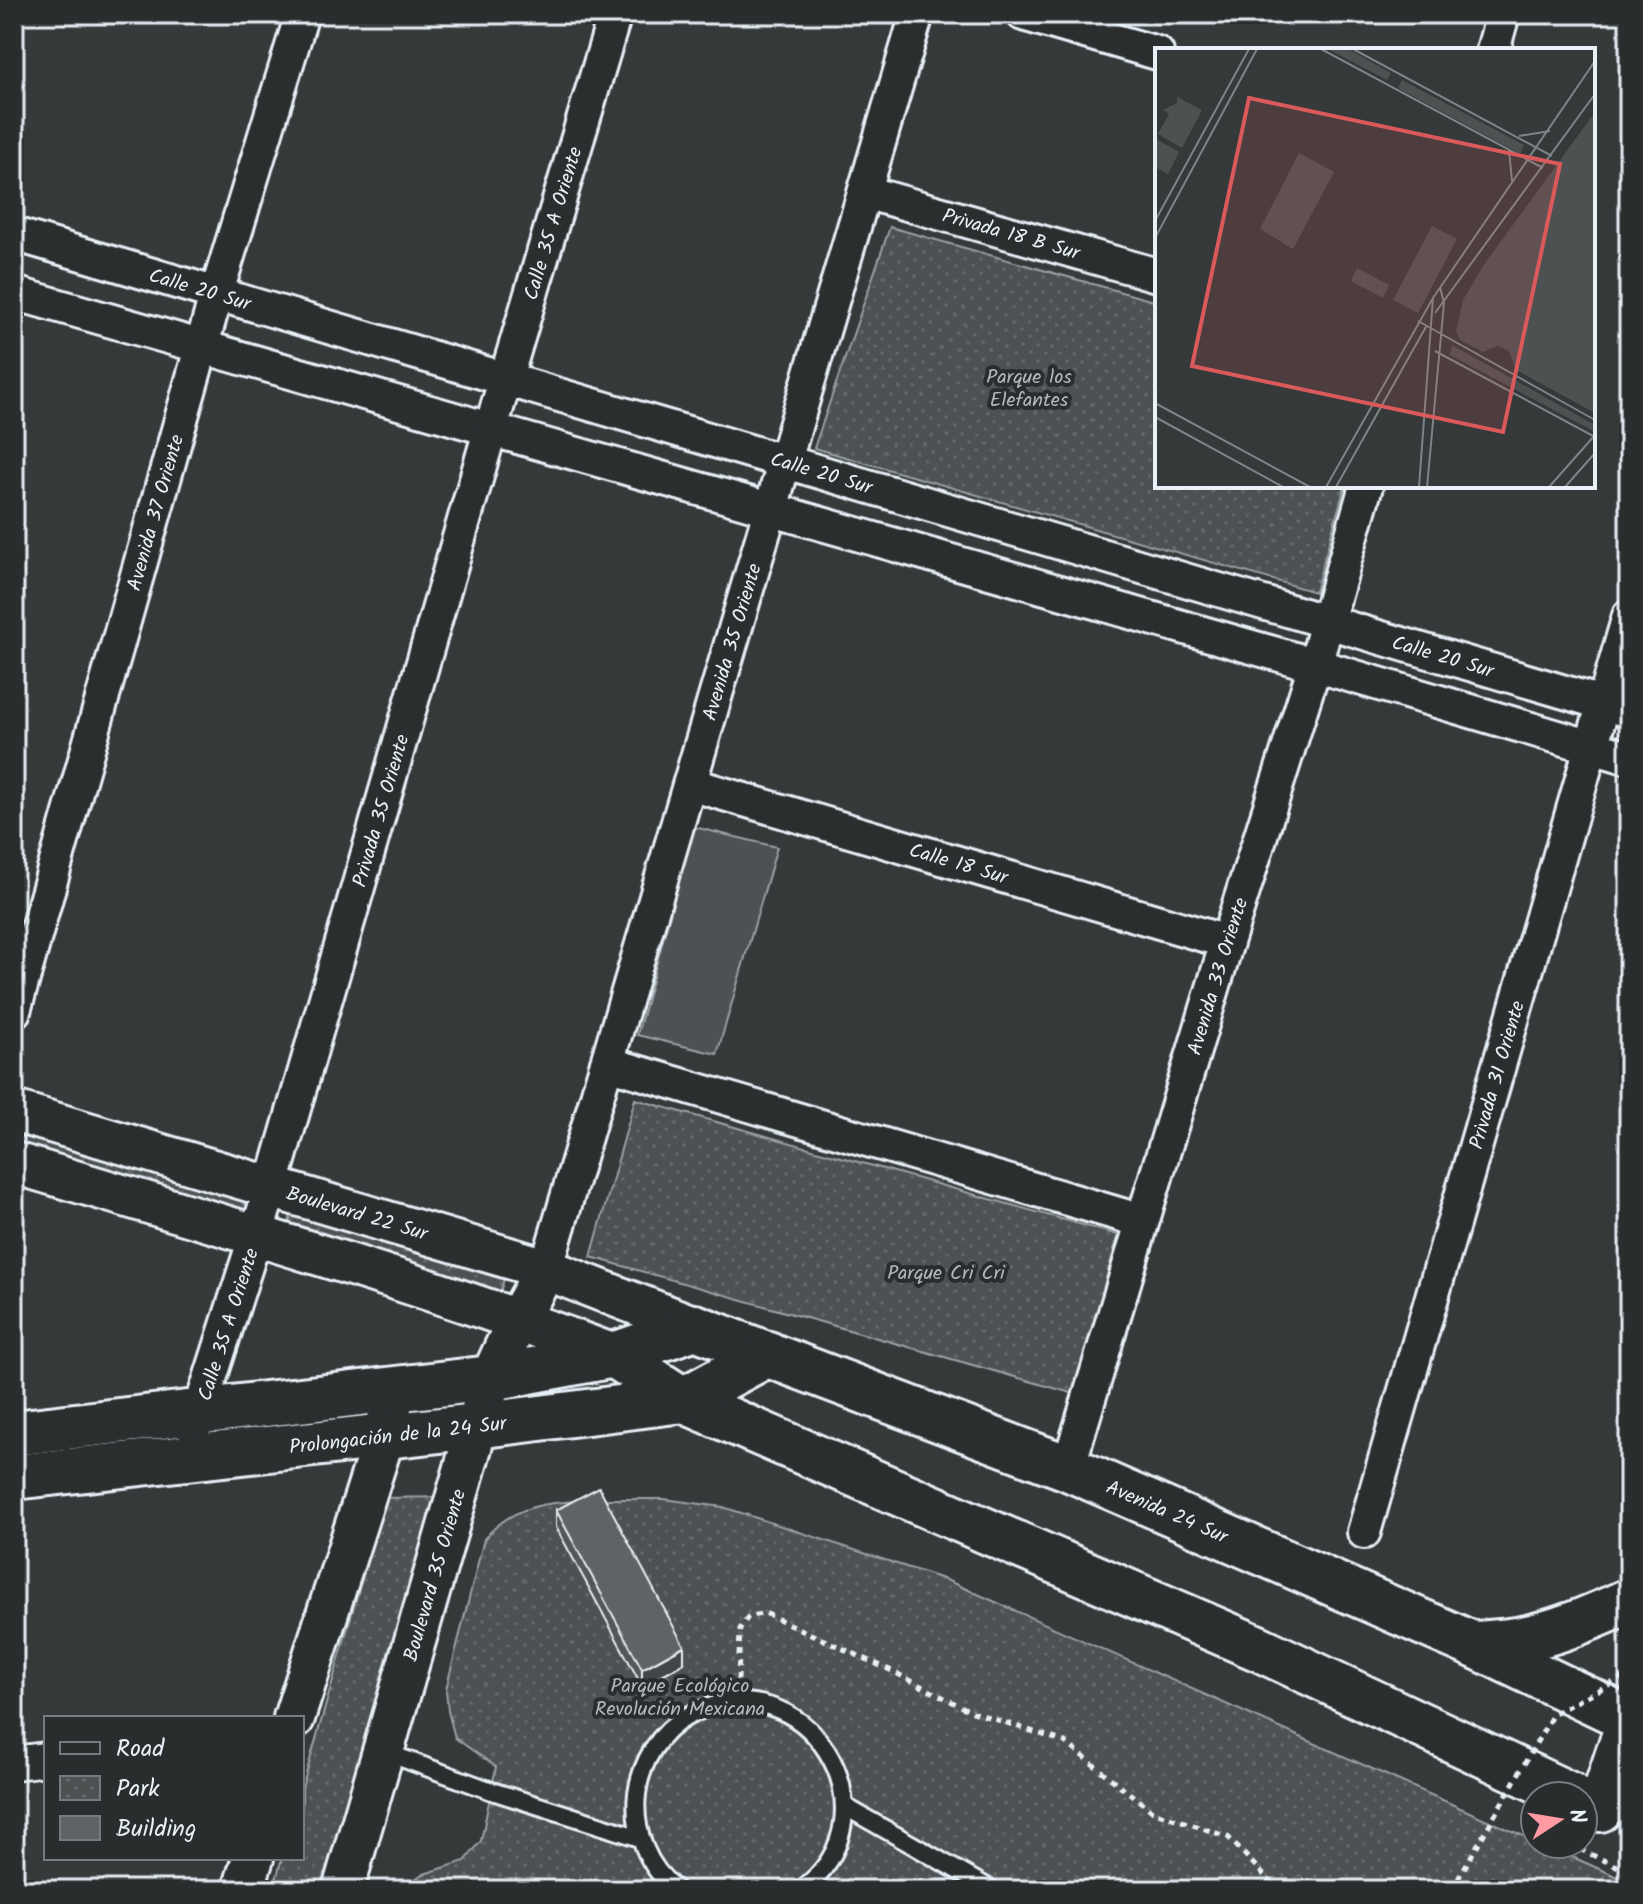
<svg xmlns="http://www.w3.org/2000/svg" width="1643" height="1904" font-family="Kalam,sans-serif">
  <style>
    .grass { fill: #4d5152; stroke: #9aa1a5; stroke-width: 2 }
    .park { fill: url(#park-dots); stroke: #9aa1a5; stroke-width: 2 }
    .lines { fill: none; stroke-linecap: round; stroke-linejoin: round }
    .service-casing { stroke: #e8f1f8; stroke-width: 22 }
    .minor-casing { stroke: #e8f1f8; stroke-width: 38 }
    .tertiary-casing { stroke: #e8f1f8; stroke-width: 46 }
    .secondary-casing { stroke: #e8f1f8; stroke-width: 50 }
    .path { stroke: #e8f1f8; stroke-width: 5; stroke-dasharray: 6 6; stroke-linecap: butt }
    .service { stroke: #2a2d2e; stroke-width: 16 }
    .minor { stroke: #2a2d2e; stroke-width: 32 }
    .tertiary { stroke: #2a2d2e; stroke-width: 40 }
    .secondary { stroke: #2a2d2e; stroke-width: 44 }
    .path-bridge { stroke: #e8f1f8; stroke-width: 5; stroke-dasharray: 6 6; stroke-linecap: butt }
    .wall { fill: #525557; stroke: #e8f1f8; stroke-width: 2 }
    .shaded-wall { fill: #424547; stroke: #e8f1f8; stroke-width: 2 }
    .building { fill: #5f6365; stroke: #e8f1f8; stroke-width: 2 }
    .labels { text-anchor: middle; stroke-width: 8; stroke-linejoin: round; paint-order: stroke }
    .street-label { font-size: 20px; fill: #e8f1f8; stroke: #2a2d2e }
    .park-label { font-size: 20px; fill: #b2b9be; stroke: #2a2d2e }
    .inset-road { fill: none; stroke: #7d8386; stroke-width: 2 }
    .view { fill: #da5a5c; fill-opacity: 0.15; stroke: #da5a5c; stroke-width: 4 }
    .inset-edge { fill: none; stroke: #e8f1f8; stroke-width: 4 }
  </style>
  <defs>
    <pattern id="park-dots" width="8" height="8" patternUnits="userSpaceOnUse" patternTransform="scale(2)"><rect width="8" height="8" fill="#4d5152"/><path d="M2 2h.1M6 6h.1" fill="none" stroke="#676a6c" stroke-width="1.8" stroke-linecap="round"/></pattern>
  </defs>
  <rect width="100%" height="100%" fill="#35393a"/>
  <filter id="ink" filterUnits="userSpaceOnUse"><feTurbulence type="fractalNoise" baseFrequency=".0125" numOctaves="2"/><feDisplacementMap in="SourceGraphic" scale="16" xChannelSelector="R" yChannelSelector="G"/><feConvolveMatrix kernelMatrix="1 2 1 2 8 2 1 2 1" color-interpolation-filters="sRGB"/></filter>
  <g filter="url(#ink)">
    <polygon class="grass" points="694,827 777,847 717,1054 637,1035"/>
    <g class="park">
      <polygon points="890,227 1157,302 1157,486 1345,486 1315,592 814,448"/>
      <polygon points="635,1099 1118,1235 1075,1394 591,1257"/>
      <polygon points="14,1119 251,1191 241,1226 14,1158"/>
      <polygon points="295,1201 508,1264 498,1300 285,1237"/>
      <polygon points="444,1497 325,1890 273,1890 282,1858 302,1858 302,1788 385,1498"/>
      <path d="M610,1499H664L723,1507L946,1580L1535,1841V1844H1543L1629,1882V1890H399L421,1875L465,1861L481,1841L496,1767L455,1738L448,1711L446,1689L484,1539C518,1498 561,1503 610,1499Z"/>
    </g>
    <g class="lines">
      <g class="service-casing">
        <g id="service">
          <polyline points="385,1752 492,1791 640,1838"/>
          <polyline points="844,1806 992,1890"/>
          <path d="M677,1890C647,1868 633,1830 637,1794C641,1762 659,1732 688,1716C806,1654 903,1815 801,1890"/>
        </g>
      </g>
      <g class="minor-casing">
        <g id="minor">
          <polyline points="1023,14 1157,53"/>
          <polyline points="1493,50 1503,14"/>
          <path id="s1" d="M865,192L1157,275"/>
          <path id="s2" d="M14,234L1629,711"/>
          <polyline points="14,293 1315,665 1629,758"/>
          <path id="s3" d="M690,784L1227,942"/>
          <path id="s4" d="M14,1011L217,292L302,14"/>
          <polyline points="607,1063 1142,1221"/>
          <path id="s5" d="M546,1269L917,14"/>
          <path id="s6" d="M194,1429L271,1188L490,431L615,14"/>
          <path id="s7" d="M1068,1468L1227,942L1315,665L1366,486"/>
          <path id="s8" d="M1364,1532L1629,616"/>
          <polyline points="14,1763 46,1759"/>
        </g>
      </g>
      <g class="tertiary-casing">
        <g id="tertiary">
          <path id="s9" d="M14,1111L546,1269L695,1327"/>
          <path d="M14,1163C215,1223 418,1281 614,1355"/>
          <polyline points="294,1718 384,1437 395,1390"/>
          <polyline points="243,1890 253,1858"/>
          <path id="s10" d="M343,1890L491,1378L518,1319L546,1269"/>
        </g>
      </g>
      <g class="secondary-casing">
        <g id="secondary">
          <polyline points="614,1355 683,1400 1260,1649 1572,1796"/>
          <path id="s11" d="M14,1433L491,1378L614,1355L695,1327L1068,1468L1472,1644L1629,1719"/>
          <path id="s12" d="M14,1477L476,1426L683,1400L768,1354"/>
          <path d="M1472,1644C1489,1643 1506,1642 1522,1639C1560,1632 1594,1616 1629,1601"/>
          <polyline points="1600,1809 1629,1721"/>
        </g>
      </g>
      <g class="path">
        <polyline points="738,1680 740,1629 748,1617 765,1613 894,1672 970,1711 1065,1742 1152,1811 1228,1837 1278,1890"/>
        <polyline points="1526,1824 1535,1828"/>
        <polyline points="1569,1844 1629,1872"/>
      </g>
      <use href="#service" class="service"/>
      <use href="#minor" class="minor"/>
      <use href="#tertiary" class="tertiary"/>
      <use href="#secondary" class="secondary"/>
      <polyline class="path-bridge" points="1454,1890 1458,1879 1553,1714 1629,1674"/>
    </g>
    <polygon class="wall" points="556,1510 684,1663 642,1686 556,1527"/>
    <polygon class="shaded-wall" points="684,1646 684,1663 642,1686 642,1669"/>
    <polygon class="building" points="599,1487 684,1646 642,1669 556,1510"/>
  </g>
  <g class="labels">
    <g class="street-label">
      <text dy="7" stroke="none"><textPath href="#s6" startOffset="1258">Calle 35 A Oriente</textPath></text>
      <text dy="7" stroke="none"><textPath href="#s1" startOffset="152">Privada 18 B Sur</textPath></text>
      <text dy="7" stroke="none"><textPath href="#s2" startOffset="194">Calle 20 Sur</textPath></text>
      <text dy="7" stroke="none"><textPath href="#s2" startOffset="842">Calle 20 Sur</textPath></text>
      <text dy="7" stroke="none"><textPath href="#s4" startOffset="518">Avenida 37 Oriente</textPath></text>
      <text dy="7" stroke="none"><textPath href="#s5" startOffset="654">Avenida 35 Oriente</textPath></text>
      <text dy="7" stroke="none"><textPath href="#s2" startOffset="1490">Calle 20 Sur</textPath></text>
      <text dy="7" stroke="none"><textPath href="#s6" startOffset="646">Privada 35 Oriente</textPath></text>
      <text dy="7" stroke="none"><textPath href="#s3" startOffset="280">Calle 18 Sur</textPath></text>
      <text dy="7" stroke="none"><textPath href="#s7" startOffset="514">Avenida 33 Oriente</textPath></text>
      <text dy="7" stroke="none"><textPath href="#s8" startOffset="476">Privada 31 Oriente</textPath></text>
      <text dy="7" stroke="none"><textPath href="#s9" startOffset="358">Boulevard 22 Sur</textPath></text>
      <text dy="7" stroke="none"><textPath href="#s6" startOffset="110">Calle 35 A Oriente</textPath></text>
      <text dy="7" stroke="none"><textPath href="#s12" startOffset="386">Prolongación de la 24 Sur</textPath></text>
      <text dy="7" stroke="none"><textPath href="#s11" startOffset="1198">Avenida 24 Sur</textPath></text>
      <text dy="7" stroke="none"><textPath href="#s10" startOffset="328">Boulevard 35 Oriente</textPath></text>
    </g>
    <g class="park-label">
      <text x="1029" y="383">Parque los<tspan x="1029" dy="23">Elefantes</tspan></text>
      <text x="946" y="1279">Parque Cri Cri</text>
      <text x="680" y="1692">Parque Ecológico<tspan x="680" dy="23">Revolución Mexicana</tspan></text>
    </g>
  </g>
  <g transform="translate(1155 48)">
    <rect width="440" height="440" fill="#35393a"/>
    <path d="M202,220L234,237L228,250L196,233Z" fill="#4d5152"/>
    <path d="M173,1H193L236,25L232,32ZM247,32L369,97L365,106L243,40ZM22,49L47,62L27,100L3,86L14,66L8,62L22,55ZM440,64V365L361,322L354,303L343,298L328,304L305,292L301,283L308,252L328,218ZM1,91L24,104L13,126L0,119ZM144,105L179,124L138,201L105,181ZM277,178L302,191L263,265L238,252ZM297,297L440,377V384L295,307Z" fill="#4d5152"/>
    <path class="inset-road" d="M166,1L388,120M198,1L397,108M364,88L395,83M354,102L357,133M0,173L94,1M0,190L102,1M280,265L440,46M263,273L440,372M280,303L440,389M0,355L155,439M0,369L128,439M171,439L278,250M181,439L272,277M264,439L278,250L440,13M272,439L289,255L285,239M394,439L440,387M410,439L440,405"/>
    <path class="view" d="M94,50L405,116L348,384L37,318Z"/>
    <rect width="440" height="440" class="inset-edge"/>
  </g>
  <rect width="1643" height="1904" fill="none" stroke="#2a2d2e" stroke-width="48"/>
  <rect x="24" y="24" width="1595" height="1856" fill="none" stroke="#e8f1f8" stroke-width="3" filter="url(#ink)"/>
  <rect x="44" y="1716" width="260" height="144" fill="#2a2d2e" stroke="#767b7f" stroke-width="2"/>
  <rect x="60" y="1742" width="40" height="12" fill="#2a2d2e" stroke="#767b7f" stroke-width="2"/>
  <text x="116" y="1756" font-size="24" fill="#e8f1f8">Road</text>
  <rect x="60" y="1776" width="40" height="24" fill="url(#park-dots)" stroke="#767b7f" stroke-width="2"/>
  <text x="116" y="1796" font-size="24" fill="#e8f1f8">Park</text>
  <rect x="60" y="1816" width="40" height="24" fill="#5f6365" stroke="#767b7f" stroke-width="2"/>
  <text x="116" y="1836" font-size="24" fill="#e8f1f8">Building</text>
  <g transform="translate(1559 1820) rotate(78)"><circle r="38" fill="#2a2d2e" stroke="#767b7f" stroke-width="2"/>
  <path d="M0-6L14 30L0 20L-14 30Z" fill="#ff9aa2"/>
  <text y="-12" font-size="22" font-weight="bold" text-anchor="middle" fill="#e8f1f8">N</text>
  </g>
</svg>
